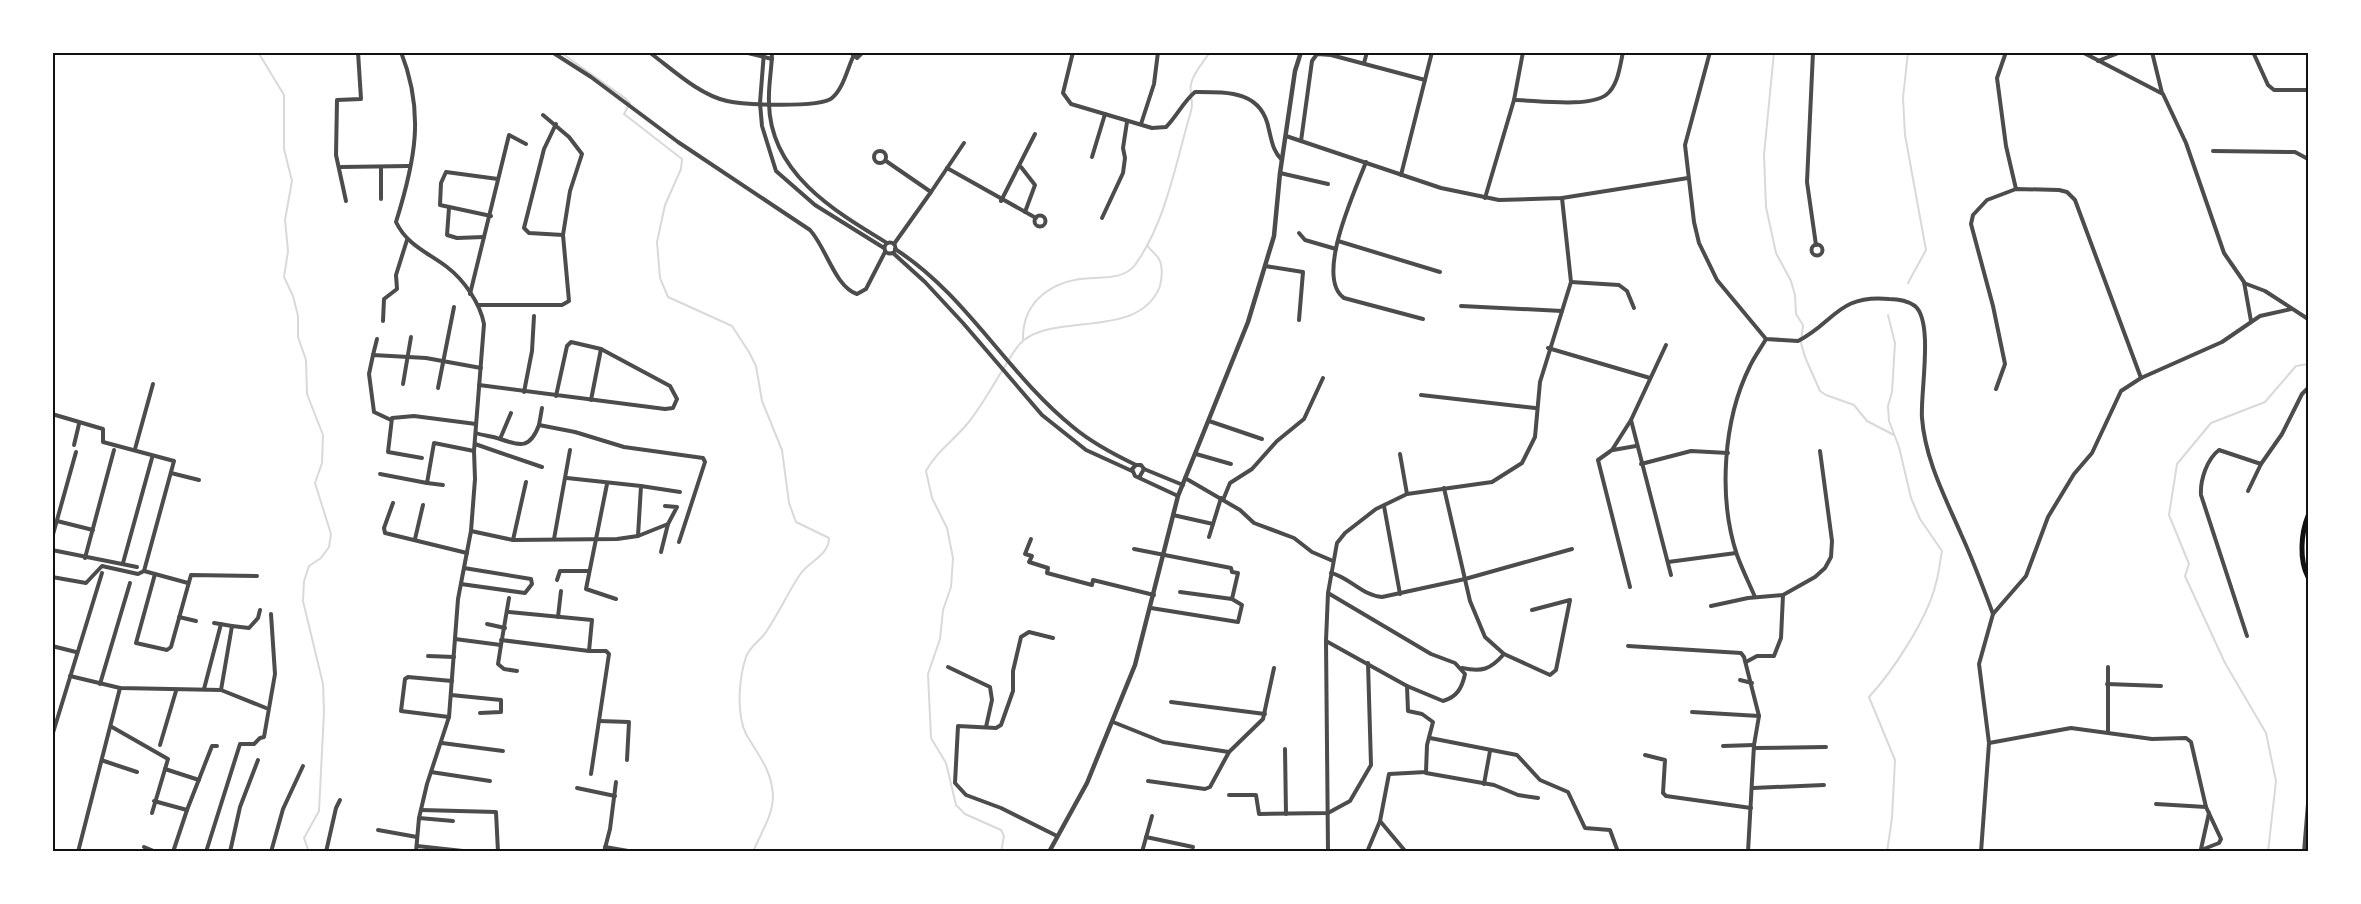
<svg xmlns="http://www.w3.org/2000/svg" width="2361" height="904" font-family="Manrope,sans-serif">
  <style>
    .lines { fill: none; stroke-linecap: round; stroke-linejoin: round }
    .stream { stroke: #d9d9d9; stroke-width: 2 }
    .minor { stroke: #4c4c4c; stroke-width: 4 }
    .tertiary { stroke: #4c4c4c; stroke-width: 4.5 }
    .secondary { stroke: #111; stroke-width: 5 }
    .neatline { fill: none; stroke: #111; stroke-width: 2 }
  </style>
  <rect width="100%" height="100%" fill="#fff"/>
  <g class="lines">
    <g class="stream">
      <polyline points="258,52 284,95 284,149 292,181 285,220 288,251 284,277 293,296 298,316 298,337 306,360 307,394 323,435 322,463 315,483 331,534 329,547 321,558 309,566 304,581 303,601 323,684 324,712 319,811 304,838 309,852"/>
      <path d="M560,52L625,98L630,103L624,114L682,159L681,169L665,205L657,242L660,278L668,297L732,326L749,352L756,366L762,401L782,450L789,503L796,522L829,538C829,555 810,561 801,573C788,592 779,613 766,632C760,641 750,646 746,657C739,678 736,713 746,734C758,755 772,770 773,796C773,816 760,834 753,852"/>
      <polyline points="1774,52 1764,155 1766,207 1776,253 1791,281 1795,295 1796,314 1803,325 1801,343 1805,357 1820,391 1826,395 1854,405 1867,421 1894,435"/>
      <polyline points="1908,52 1903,98 1905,135 1926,250 1908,283"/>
      <path d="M1023,340C1022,299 1055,279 1093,278C1108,277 1125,278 1135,265C1166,222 1176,162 1191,111C1194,102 1189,93 1191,84C1193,73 1204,61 1210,52"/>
      <path d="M1001,852L1004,836L1001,830L965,814L956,805L946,763L931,738L928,674L940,639L943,610L951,587L953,558L947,528L932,498L926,471C936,452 954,440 968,423C982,406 993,385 1005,366C1011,357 1016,346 1024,340C1059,313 1140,339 1160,286C1162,278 1163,266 1159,259C1156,254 1150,250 1147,245"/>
      <path d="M1887,852L1892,818L1895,760L1869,697C1893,671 1928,618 1936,583C1939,573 1940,561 1942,551L1920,519L1911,498L1899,447L1889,421L1888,406L1892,392L1895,343L1888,315"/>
      <polyline points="2268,852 2276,781 2266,733 2225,663 2185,576 2189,564 2169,515 2177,464 2211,423 2265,402 2296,366 2308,364"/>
    </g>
    <g class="minor">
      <path d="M401,52C425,113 415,161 396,222C407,245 427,252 447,267C464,280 480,303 484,324L474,451L475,479L471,531L458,599L449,717L427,784L419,818L416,852"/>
      <path d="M552,52L591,77L678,142L810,230C826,247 835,287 857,294L866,289L885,252"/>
      <path d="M649,52C672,69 699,95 727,101C744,105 820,108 832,98C843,89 847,70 853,57"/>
      <polyline points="744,52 772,59"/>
      <polyline points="764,52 760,103 762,126 776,171 815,205 884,248"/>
      <path d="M772,52C772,69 768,86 769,103C770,173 834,211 887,243"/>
      <polyline points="850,52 857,58 863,52"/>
      <path d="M1073,52L1063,93L1071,104L1152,128L1166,127C1177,116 1183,102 1195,92C1229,92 1262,91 1269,130C1272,142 1273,151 1282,160"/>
      <path d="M1710,52L1685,145L1694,222L1699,243L1717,280L1766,339L1798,341C1834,323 1838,294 1889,299C1898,299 1908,301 1915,306C1934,322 1920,394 1922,418C1925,459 1945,497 1961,534C1973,560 1983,587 1993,614"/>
      <polyline points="1813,52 1807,182 1816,245"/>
      <polyline points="2006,52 1997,78 2006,146 2016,189"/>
      <polyline points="2082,52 2163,94 2186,143 2224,253 2244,282 2251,321"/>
      <polyline points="2152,52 2162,93"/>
      <polyline points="2253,52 2268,85 2274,90 2308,90"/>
      <polyline points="2098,61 2121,52"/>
      <polyline points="1364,63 1367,52"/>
      <path d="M1514,100C1535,100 1588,108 1606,95C1618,86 1620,66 1623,52"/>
      <polyline points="556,124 544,149 524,228 529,233 563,235"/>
      <polyline points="1141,124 1154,84 1158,52"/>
      <polyline points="1286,136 1441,188 1499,200 1562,198 1688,178"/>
      <polyline points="1301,141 1312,61 1317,54 1331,55 1425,80"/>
      <circle cx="880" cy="157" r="6"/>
      <polyline points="2213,151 2295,152 2308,159"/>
      <polyline points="1092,157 1105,114"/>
      <polyline points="886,161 931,192 894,244"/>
      <path d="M1366,162C1356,189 1314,277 1344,298L1423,319"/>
      <polyline points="341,167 409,166"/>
      <polyline points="381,167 381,199"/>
      <polyline points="1021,167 1035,185 1025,212"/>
      <polyline points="947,168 1036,218"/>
      <polyline points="1280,173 1328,184"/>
      <polyline points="1401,175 1432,52"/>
      <polyline points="931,192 964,143"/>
      <polyline points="1485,198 1514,100 1523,52"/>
      <polyline points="346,201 336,155 337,100 361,99 358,52"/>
      <polyline points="1001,201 1035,134"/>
      <polyline points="449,208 447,235 457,238 484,237"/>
      <circle cx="1040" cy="221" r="5.5"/>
      <polyline points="491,216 440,205 441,183 446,172 498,179"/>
      <polyline points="1102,218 1123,173 1125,158 1123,148 1127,122"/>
      <polyline points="1299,233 1305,240 1336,249"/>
      <polyline points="1338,241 1440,272"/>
      <circle cx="890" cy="248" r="5.5"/>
      <circle cx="1817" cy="250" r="5.5"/>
      <path d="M895,249C967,295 1007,374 1073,427C1092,443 1113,454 1136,465"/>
      <polyline points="893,253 925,282 963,323 1042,415 1086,450 1132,471"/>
      <polyline points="1265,266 1303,272 1299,320"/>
      <polyline points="1571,282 1619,285 1627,291 1634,308"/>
      <polyline points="2244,283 2265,291 2308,319"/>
      <polyline points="470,294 509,135 526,144"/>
      <polyline points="479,305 562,305 569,301 563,235 570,191 582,154 569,137 543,115"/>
      <polyline points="1461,306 1562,311"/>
      <polyline points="383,321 384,299 397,289 396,275 407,240"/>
      <polyline points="1666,345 1631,420 1671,575"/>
      <polyline points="1548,348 1650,378"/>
      <polyline points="373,355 377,339"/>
      <polyline points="403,384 411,337"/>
      <polyline points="479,385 665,409 673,408 677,399 670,386 601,349 571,342 567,346 556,396"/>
      <polyline points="438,388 454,307"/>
      <polyline points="1996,389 2005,364 1993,306 1971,224 1973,215 1987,200 2016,189 2059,190 2067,192 2075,200 2141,378"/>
      <polyline points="524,392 532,351 534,316"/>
      <polyline points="1421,395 1535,408"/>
      <polyline points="591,400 601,349"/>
      <polyline points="52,414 103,429 103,442 174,461 144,571"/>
      <polyline points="391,420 374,412 369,374 373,355 426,358 481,368"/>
      <polyline points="1209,421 1262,439"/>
      <polyline points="539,425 542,408"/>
      <path d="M476,433C484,436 493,436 500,439C521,446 530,449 539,425L575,432L624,447L703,458L705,462L679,542"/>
      <polyline points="500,439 511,413"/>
      <polyline points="475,444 542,467"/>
      <polyline points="74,445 79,424"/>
      <polyline points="135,449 153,384"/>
      <polyline points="1613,450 1636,446"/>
      <polyline points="1196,454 1231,464"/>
      <polyline points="1400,454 1407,494"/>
      <polyline points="422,458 388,452 392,418 414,416 476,424"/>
      <polyline points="1641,464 1691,451 1728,453"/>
      <polyline points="1144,469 1183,485"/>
      <polyline points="171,473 199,480"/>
      <polyline points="380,474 427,483 434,443 474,451"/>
      <polyline points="1140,476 1144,469 1141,465 1136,465 1132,469 1135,476 1178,496"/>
      <polyline points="567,478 641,486 638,536"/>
      <polyline points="1185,478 1240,510 1254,523 1294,538 1312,552 1333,561"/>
      <polyline points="427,483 443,485"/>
      <polyline points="607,484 586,589 616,599"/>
      <polyline points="641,486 680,492"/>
      <polyline points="1444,488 1470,601 1485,637 1504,654 1550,675 1556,670 1570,600 1532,610"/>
      <polyline points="2248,491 2261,464"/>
      <polyline points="1223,500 1230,483 1252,469 1277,441 1304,419 1323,378"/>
      <polyline points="393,503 384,528 385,533 467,553"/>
      <polyline points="1384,506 1400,594"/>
      <polyline points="1173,515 1213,524"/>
      <polyline points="57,521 93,530"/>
      <polyline points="471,531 513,540 617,539 638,536 668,524 677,507 665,506"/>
      <polyline points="1209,537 1221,498"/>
      <polyline points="52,538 76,452"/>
      <polyline points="415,539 423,505"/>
      <polyline points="554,539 570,450"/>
      <polyline points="1031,539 1025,554 1032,556 1029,562 1048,568 1047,573 1092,585 1093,580 1154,595"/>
      <polyline points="513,540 526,482"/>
      <polyline points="1134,549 1231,568 1232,572 1238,573 1232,599 1180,592"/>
      <polyline points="52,550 137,567"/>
      <polyline points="661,552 668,524"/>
      <polyline points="85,558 114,450"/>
      <polyline points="1668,562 1736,553"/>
      <polyline points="123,563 152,458"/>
      <path d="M1331,573C1349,577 1363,596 1382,597L1465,579L1572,549"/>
      <polyline points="155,574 136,643 167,650 171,647 191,575 257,576"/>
      <polyline points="52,577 86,583 102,566 138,574 144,571 188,583"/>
      <polyline points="557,580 560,571 589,571"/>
      <polyline points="461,584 525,593 532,584 531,579 464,568"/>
      <polyline points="1630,587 1598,460 1612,450 1631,420"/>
      <path d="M1755,597C1749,583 1742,569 1737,555C1718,498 1723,420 1750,366C1754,357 1761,348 1766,339"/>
      <polyline points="1711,606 1748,598 1783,595 1815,577 1825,568 1831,557 1832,541 1820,451"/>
      <polyline points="1151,608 1238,622 1242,605 1232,599"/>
      <polyline points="179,617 196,621"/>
      <polyline points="558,617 561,591"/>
      <polyline points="214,623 232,626 221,690"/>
      <polyline points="487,624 505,628"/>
      <polyline points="232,626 249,628 258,618 260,610"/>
      <path d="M2247,636L2201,495C2200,480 2207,459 2219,450L2261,464L2282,434L2302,394L2308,388"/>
      <polyline points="1053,638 1029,632 1021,637 1013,671 1013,691 1001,725 996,728 958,726 955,783 966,795 1001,808 1057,836"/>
      <polyline points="455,639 501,645 509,598"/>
      <polyline points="501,640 589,651 592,620 509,612"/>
      <path d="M1326,641L1407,686L1443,701C1457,697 1462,688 1465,674L1455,663L1431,654L1328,593"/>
      <polyline points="501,645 498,664 504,669 517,671"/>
      <polyline points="52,646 76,652"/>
      <polyline points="1628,646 1741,653 1744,657 1759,716 1754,745 1748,852"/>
      <polyline points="589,651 606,651 609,654 591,774"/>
      <polyline points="428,656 454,657"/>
      <polyline points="1746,662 1757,656 1774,656 1781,638 1783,595"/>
      <polyline points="948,667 990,687 992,700 986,727"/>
      <polyline points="2108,667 2108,731"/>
      <path d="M1462,668C1482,672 1490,670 1504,654"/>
      <polyline points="70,676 120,688 221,690 266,708"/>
      <polyline points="1740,680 1752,683"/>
      <polyline points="100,684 130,583"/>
      <polyline points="2107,684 2161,686"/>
      <polyline points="204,689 221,624"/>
      <polyline points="451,695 501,700 501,712 480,713"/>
      <polyline points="1171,702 1265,714"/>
      <polyline points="1692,712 1759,716"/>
      <polyline points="449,717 401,711 405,679 408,677 452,681"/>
      <polyline points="599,721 629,722 627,760"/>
      <polyline points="1113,722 1163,742 1229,752 1263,719 1274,668"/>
      <polyline points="112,727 168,759 152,813"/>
      <polyline points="52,736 102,573"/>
      <polyline points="1430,738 1517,755 1540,780 1568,792 1585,828 1610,830 1618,852"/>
      <polyline points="442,743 503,751"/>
      <polyline points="1989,743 2071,728 2152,739 2186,738 2191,742 2206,807 2221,839 2219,843 2196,852"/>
      <polyline points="160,745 176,691"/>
      <polyline points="1723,746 1754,745"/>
      <polyline points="1754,748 1826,747"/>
      <polyline points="1285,749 1286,814"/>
      <polyline points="1645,755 1665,760 1663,793 1666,796 1751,808"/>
      <polyline points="104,761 137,772"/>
      <polyline points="165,769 199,780"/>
      <polyline points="431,772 490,781"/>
      <polyline points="1426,773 1494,785 1518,795 1538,798"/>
      <polyline points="1148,781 1205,789 1210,787 1229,752"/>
      <polyline points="1484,784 1490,751"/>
      <polyline points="577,788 615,796"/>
      <polyline points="1753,788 1824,785"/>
      <polyline points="1229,795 1256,795 1259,814 1328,813 1350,801 1371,765 1368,663"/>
      <polyline points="154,801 187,810 173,852"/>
      <polyline points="2156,804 2206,807"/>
      <polyline points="187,810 212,746 217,746"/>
      <polyline points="421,810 496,812 498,852"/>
      <polyline points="419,818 453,821"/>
      <polyline points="1380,821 1406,852"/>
      <polyline points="378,830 417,837"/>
      <polyline points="1146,837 1193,847"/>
      <polyline points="417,846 472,852"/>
      <polyline points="144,847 156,852"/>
      <polyline points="605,847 634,852"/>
      <polyline points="2201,849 2209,813"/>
      <polyline points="1328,851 1326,641 1328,593 1337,543 1345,533 1376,509 1407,494 1492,482 1522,463 1535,437 1540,382 1571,282 1562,198"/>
      <polyline points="78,852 120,688"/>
      <polyline points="206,852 240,744 254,744 260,738 264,737 275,674 271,614"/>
      <polyline points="230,852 240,807 258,760"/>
      <polyline points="271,852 283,809 303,766"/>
      <polyline points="326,852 336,808 340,800"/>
      <polyline points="604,852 610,829 616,782"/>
      <polyline points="1142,852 1152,816"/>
      <polyline points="1367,852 1380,821 1389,774 1426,772 1427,745 1433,722 1422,714 1408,711 1407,686"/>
      <polyline points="1981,852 1989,743 1979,664 1993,614 2026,576 2048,517 2074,474 2092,453 2121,391 2141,378 2222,342 2260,316 2291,309"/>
      <polyline points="2304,852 2308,804"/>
    </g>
    <polyline class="tertiary" points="1049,852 1087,783 1135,665 1178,496 1248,322 1274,236 1280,173 1295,71 1301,52"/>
    <path class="secondary" d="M2308,516C2301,533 2299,560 2308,577"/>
  </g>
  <rect width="2361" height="904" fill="none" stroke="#ffffff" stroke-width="108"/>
  <rect x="54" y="54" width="2253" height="796" class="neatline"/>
</svg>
